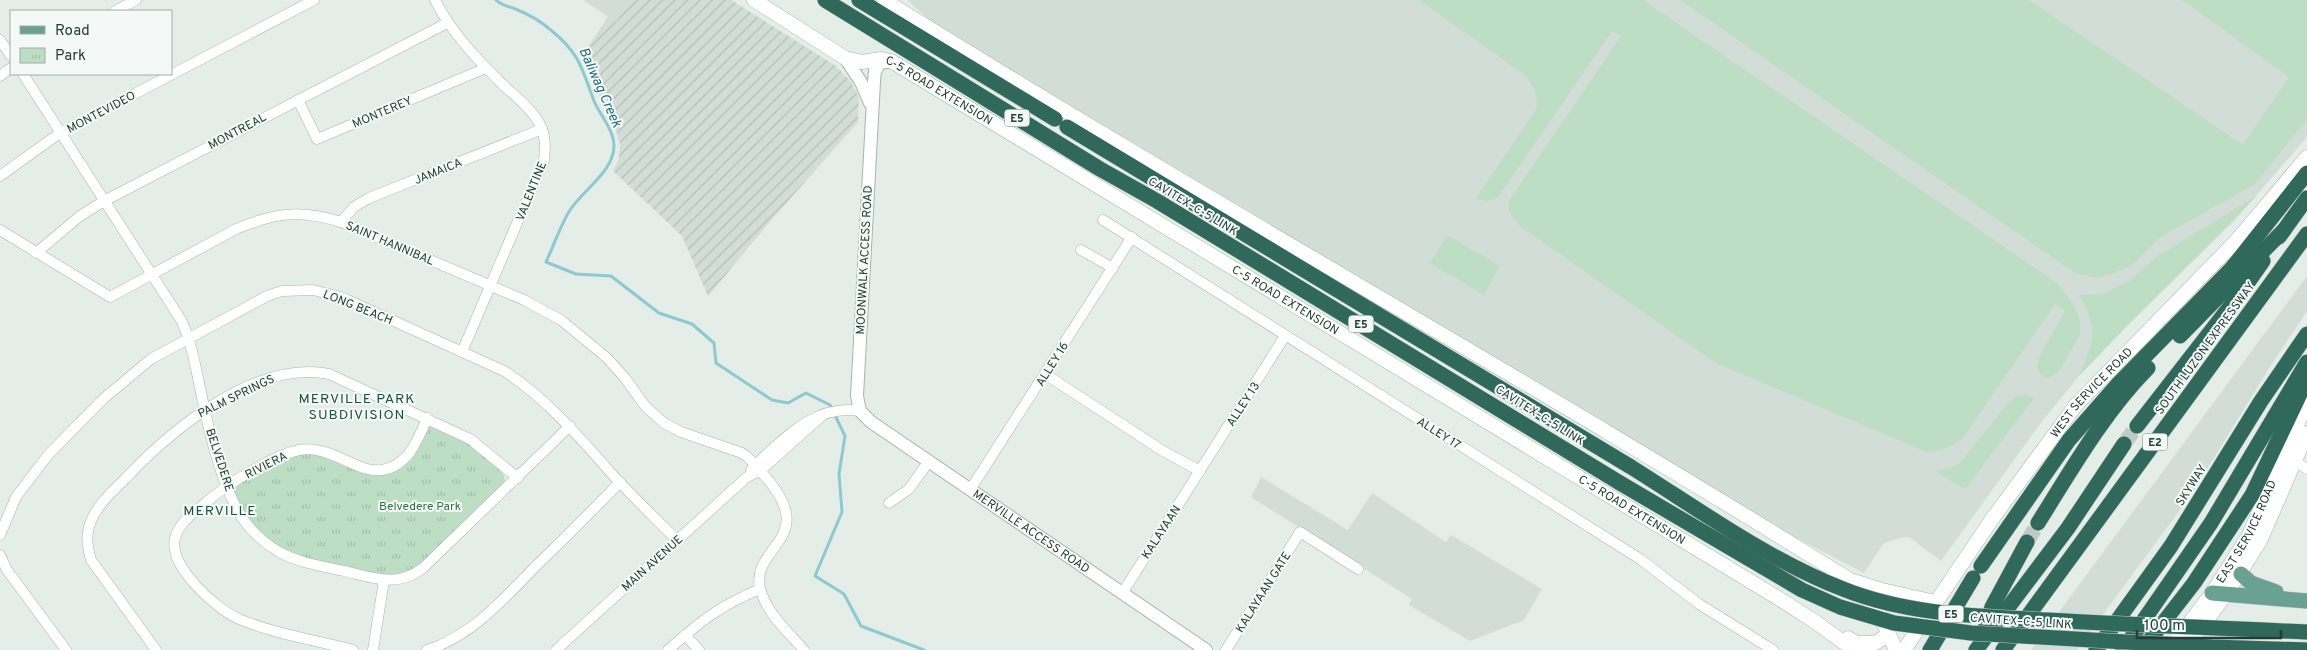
<svg xmlns="http://www.w3.org/2000/svg" width="2307" height="650" font-family="Overpass,sans-serif">
  <style>
    .built { fill: #d2ddd7 }
    .industrial { fill: url(#industrial-furrows) }
    .grass { fill: #bdddc5 }
    .park { fill: url(#park-tufts) }
    .lines { fill: none; stroke-linecap: round; stroke-linejoin: round }
    .stream { stroke: #8ec9d0; stroke-width: 3 }
    .motorway-tunnel { stroke: #becac4; stroke-width: 15; stroke-dasharray: 15 8; stroke-linecap: butt }
    .minor-casing { stroke: #a7b5af; stroke-width: 11 }
    .tertiary-casing { stroke: #a7b5af; stroke-width: 14 }
    .secondary-casing { stroke: #a2b8b0; stroke-width: 15 }
    .primary-casing { stroke: #c2c9c7; stroke-width: 16 }
    .motorway-casing { stroke: #c2c9c7; stroke-width: 16 }
    .minor { stroke: #fff; stroke-width: 10 }
    .tertiary { stroke: #fff; stroke-width: 12 }
    .secondary { stroke: #fff; stroke-width: 14 }
    .primary { stroke: #6aa190; stroke-width: 15 }
    .motorway { stroke: #30695b; stroke-width: 15 }
    .motorway-bridge-casing { stroke: #c2c9c7; stroke-width: 16; stroke-linecap: butt }
    .motorway-bridge { stroke: #30695b; stroke-width: 15 }
    .labels { text-anchor: middle; stroke-width: 4; stroke-linejoin: round; paint-order: stroke }
    .shield { fill: #f4f9f7; stroke: #627670; stroke-width: 1 }
    .shield-label { font-size: 11px; font-weight: bold; fill: #243e36 }
    .street-label { font-size: 12px; fill: #243e36; stroke: #f4f9f7 }
    .park-label { font-size: 12px; fill: #2f7447; stroke: #f4f9f7 }
    .water-label { font-size: 14px; font-style: italic; fill: #1f6d79; stroke: #f4f9f7 }
    .neighbourhood-label { font-size: 14px; letter-spacing: 1px; fill: #205042; stroke: #f4f9f7 }
  </style>
  <defs>
    <pattern id="industrial-furrows" width="10" height="10" patternUnits="userSpaceOnUse" patternTransform="scale(1.25)"><rect width="10" height="10" fill="#d2ddd7"/><path d="M-1 1l2-2M0 10L10 0M9 11l2-2" fill="none" stroke="#b4bfb9"/></pattern>
    <pattern id="park-tufts" width="24" height="20" patternUnits="userSpaceOnUse" patternTransform="scale(1.25)"><rect width="24" height="20" fill="#bdddc5"/><path d="M3 7l-1-3M5 7V3M7 7l1-3M15 17l-1-3M17 17v-4M19 17l1-3" fill="none" stroke="#a2bfaa"/></pattern>
  </defs>
  <rect width="100%" height="100%" fill="#e4ede8"/>
  <g class="built">
    <polygon points="583,0 631,0 616,22"/>
    <polygon points="907,0 2307,0 2307,137 2234,221 2126,327 2079,376 2040,424 1941,561 1913,540 1908,537 1900,538 1884,543 1864,573 1781,530 942,31"/>
    <polygon points="2307,276 2307,311 2271,365 2193,492 2077,650 2031,650"/>
    <polygon points="1261,477 1348,530 1372,493 1446,542 1451,535 1542,589 1524,620 1470,641 1409,605 1412,599 1251,497"/>
  </g>
  <polygon class="industrial" points="631,0 731,0 836,66 851,82 859,97 858,122 773,218 708,296 682,236 613,171 619,159 620,144 615,127 581,57 608,17 616,22"/>
  <g class="grass">
    <path d="M1419,0H1643L2057,283L2074,305L2080,321V335L2059,371L2049,378L2043,377L2037,368L2039,357L2065,311L2055,304L1962,439C1950,447 1941,451 1927,452L1716,363L1521,227L1512,216L1509,210V201L1621,36L1612,31L1498,197C1489,201 1485,203 1476,198L1536,110C1539,94 1534,87 1525,75Z"/>
    <polygon points="1680,0 2029,0 2243,145 2289,77 2182,0 2307,0 2307,119 2255,184 2159,238 2135,263 2122,270 2097,278 2075,273"/>
    <path d="M2257,196L2126,327L2079,376C2094,341 2099,330 2079,295L2102,294L2129,281L2156,257Z"/>
    <polygon points="1447,235 1500,266 1484,295 1430,263"/>
    <polygon points="2025,394 2034,398 1965,489 1935,471 1950,468 1960,463 2008,403 2015,397"/>
  </g>
  <polygon class="park" points="430,425 465,436 504,475 505,483 421,566 396,577 380,577 314,563 277,548 252,527 231,487 297,454 316,455 373,476 386,474 398,469 412,459"/>
  <g class="lines">
    <path class="stream" d="M496,0C501,5 506,6 513,8C526,13 542,22 552,31C580,54 582,69 594,101C600,115 614,130 614,146C614,171 583,190 570,210C560,226 554,245 546,262L576,274L611,276L659,313L692,324L714,343L716,363L772,400L788,403L806,393L830,405L845,436L839,474L842,512L815,576L844,594L861,626L924,650"/>
    <g class="motorway-tunnel">
      <polyline points="2124,444 2137,426"/>
      <polyline points="2027,542 2038,523"/>
    </g>
    <g class="minor-casing">
      <g id="minor">
        <path d="M435,0C451,32 476,58 502,84C516,97 535,111 542,129C546,140 545,149 544,160L462,352"/>
        <polyline points="115,11 136,0"/>
        <polyline points="0,40 11,56"/>
        <path d="M23,74L181,320C193,345 196,371 202,397C209,432 222,486 241,516C250,530 264,543 279,552C299,563 322,566 344,571C374,578 397,588 423,568L570,426"/>
        <polyline points="0,76 11,68"/>
        <polyline points="298,100 317,139 486,68"/>
        <polyline points="0,176 60,133 314,0"/>
        <polyline points="1103,220 1640,559 1699,604 1773,650"/>
        <polyline points="341,222 354,207 369,198 542,129"/>
        <path d="M0,230L110,297L236,229C274,213 300,209 341,222L524,300L561,320L607,358L625,378L645,406L664,423L681,432L742,453C753,460 760,471 769,481C817,539 751,547 760,588C766,613 788,632 804,650"/>
        <polyline points="1081,250 1113,268"/>
        <polyline points="36,253 80,216 104,201 447,23"/>
        <polyline points="1045,374 1163,451 1200,471"/>
        <polyline points="2289,457 2307,469"/>
        <path d="M751,470L755,465C786,437 815,404 860,411"/>
        <polyline points="970,490 1132,237"/>
        <polyline points="889,503 909,489 929,461"/>
        <path d="M0,535L16,497L48,455L103,399L151,359L267,296L282,291L313,290L341,297L504,371C545,397 580,438 612,474C633,497 655,518 677,540"/>
        <polyline points="0,555 7,570 66,650"/>
        <polyline points="1123,592 1285,336"/>
        <polyline points="685,635 699,650"/>
        <path d="M156,650L91,560C87,546 85,533 92,519C99,503 114,490 126,478C173,428 256,360 329,374L470,439L518,478"/>
        <path d="M353,650C315,640 275,634 239,619C216,609 168,566 175,538C179,523 193,513 204,504C226,485 271,456 299,450C331,444 357,474 382,470C408,466 418,440 427,418"/>
        <polyline points="373,650 384,580"/>
        <path d="M427,650C473,636 506,596 538,564C566,537 593,510 620,482"/>
        <polyline points="556,650 747,477 760,471 823,415"/>
        <path d="M668,650C701,621 719,606 760,589"/>
        <polyline points="1226,650 1300,532 1358,569"/>
      </g>
    </g>
    <g class="tertiary-casing">
      <g id="tertiary">
        <polyline points="845,58 861,82 870,103"/>
        <path id="s1" d="M891,61L880,63L875,71L874,81L857,396L860,411L871,422L1206,650"/>
      </g>
    </g>
    <g class="secondary-casing">
      <g id="secondary">
        <path id="s2" d="M754,0L845,58L862,62L881,59L891,61L1778,598L1814,621L1854,650"/>
        <path d="M884,0C1203,199 1531,381 1850,580L1882,590L1935,602"/>
        <polyline points="1863,593 1880,615 1896,650"/>
        <polyline points="1848,638 1868,650"/>
        <polyline points="1857,643 1875,643 1888,635"/>
        <path id="s3" d="M1904,650L1992,519L2076,405L2236,241L2307,157"/>
        <path id="s4" d="M2169,650L2212,593L2249,535L2307,402"/>
        <polyline points="2184,650 2227,593 2260,541 2307,433"/>
      </g>
    </g>
    <g class="primary-casing">
      <g id="primary">
        <polyline points="2241,574 2251,583 2276,592"/>
        <polyline points="2212,593 2307,601"/>
      </g>
    </g>
    <g class="motorway-casing">
      <g id="motorway">
        <polyline points="825,0 1100,169 1157,201 1620,483"/>
        <polyline points="859,0 1055,119"/>
        <polyline points="1067,127 1631,467"/>
        <polyline points="2279,237 2307,198"/>
        <polyline points="2180,336 2284,230"/>
        <polyline points="2137,426 2242,291 2263,261"/>
        <path d="M2038,523C2070,472 2105,411 2148,368"/>
        <polyline points="1981,566 2069,440 2119,383 2232,268 2307,173"/>
        <polyline points="1985,629 1992,607 2027,542"/>
        <polyline points="1930,650 1973,578"/>
        <polyline points="1976,650 2068,528 2124,444"/>
        <polyline points="2003,650 2307,234"/>
        <polyline points="2096,650 2171,546 2261,401 2307,334"/>
        <polyline points="2123,650 2211,523 2307,362"/>
        <polyline points="2142,650 2194,583 2252,495 2300,394 2307,374"/>
      </g>
    </g>
    <use href="#minor" class="minor"/>
    <use href="#tertiary" class="tertiary"/>
    <use href="#secondary" class="secondary"/>
    <use href="#primary" class="primary"/>
    <use href="#motorway" class="motorway"/>
    <g class="motorway-bridge-casing">
      <g id="motorway-bridge">
        <path d="M1631,467C1698,509 1770,561 1843,589C1908,615 1978,616 2047,620C2134,625 2220,628 2307,632"/>
        <polyline points="1620,483 1802,590 1840,607 1894,623 1971,633 2212,647 2307,650"/>
      </g>
    </g>
    <use href="#motorway-bridge" class="motorway-bridge"/>
  </g>
  <g class="labels">
    <g class="shield">
      <rect x="1004.5" y="109.5" width="25" height="17" rx="4"/>
      <rect x="1348.5" y="315.5" width="25" height="17" rx="4"/>
      <rect x="2142.5" y="433.5" width="25" height="17" rx="4"/>
      <rect x="1938.5" y="605.5" width="25" height="17" rx="4"/>
    </g>
    <g class="shield-label">
      <text x="1017" y="122">E5</text>
      <text x="1361" y="328">E5</text>
      <text x="2155" y="446">E2</text>
      <text x="1951" y="618">E5</text>
    </g>
    <g class="street-label">
      <text dy="4" stroke="none"><textPath href="#s2" startOffset="211">C-5 ROAD EXTENSION</textPath></text>
      <text transform="translate(101 112) rotate(-28)" y="4">MONTEVIDEO</text>
      <text transform="translate(382 112) rotate(-23)" y="4">MONTEREY</text>
      <text transform="translate(237 131) rotate(-28)" y="4">MONTREAL</text>
      <text transform="translate(438 171) rotate(-22)" y="4">JAMAICA</text>
      <text transform="translate(531 191) rotate(-68)" y="4">VALENTINE</text>
      <text transform="translate(1193 206) rotate(31)" y="4">CAVITEX–C-5 LINK</text>
      <text transform="translate(390 243) rotate(23)" y="4">SAINT HANNIBAL</text>
      <text transform="translate(864 260) rotate(-87)" y="4">MOONWALK ACCESS ROAD</text>
      <text dy="4" stroke="none"><textPath href="#s2" startOffset="616">C-5 ROAD EXTENSION</textPath></text>
      <text transform="translate(358 307) rotate(22)" y="4">LONG BEACH</text>
      <text transform="translate(2205 348) rotate(-54)" y="4">SOUTH LUZON EXPRESSWAY</text>
      <text transform="translate(1052 364) rotate(-58)" y="4">ALLEY 16</text>
      <text dy="4" stroke="none"><textPath href="#s3" startOffset="319">WEST SERVICE ROAD</textPath></text>
      <text transform="translate(236 396) rotate(-26)" y="4">PALM SPRINGS</text>
      <text transform="translate(1243 404) rotate(-57)" y="4">ALLEY 13</text>
      <text transform="translate(1540 415) rotate(32)" y="4">CAVITEX–C-5 LINK</text>
      <text transform="translate(1439 433) rotate(32)" y="4">ALLEY 17</text>
      <text transform="translate(220 460) rotate(72)" y="4">BELVEDERE</text>
      <text transform="translate(266 465) rotate(-27)" y="4">RIVIERA</text>
      <text transform="translate(2191 485) rotate(-58)" y="4">SKYWAY</text>
      <text dy="4" stroke="none"><textPath href="#s2" startOffset="1021">C-5 ROAD EXTENSION</textPath></text>
      <text dy="4" stroke="none"><textPath href="#s4" startOffset="142">EAST SERVICE ROAD</textPath></text>
      <text dy="4" stroke="none"><textPath href="#s1" startOffset="571">MERVILLE ACCESS ROAD</textPath></text>
      <text transform="translate(1161 532) rotate(-57)" y="4">KALAYAAN</text>
      <text transform="translate(652 563) rotate(-42)" y="4">MAIN AVENUE</text>
      <text transform="translate(1263 592) rotate(-58)" y="4">KALAYAAN GATE</text>
      <text transform="translate(2021 621) rotate(4)" y="4">CAVITEX–C-5 LINK</text>
    </g>
    <g class="park-label">
      <text x="420" y="510">Belvedere Park</text>
    </g>
    <g class="water-label">
      <text transform="translate(601 87) rotate(66)" y="5">Baliwag Creek</text>
    </g>
    <g class="neighbourhood-label">
      <text x="357" y="403">MERVILLE PARK<tspan x="357" dy="16">SUBDIVISION</tspan></text>
      <text x="220" y="515">MERVILLE</text>
    </g>
  </g>
  <rect x="10" y="10" width="162" height="65" fill="#f4f9f7" stroke="#a1aeaa"/>
  <rect x="20" y="26" width="25" height="8" fill="#6aa190" stroke="#a1aeaa"/>
  <text x="55" y="35" font-size="15" fill="#243e36">Road</text>
  <rect x="20" y="48" width="25" height="15" fill="url(#park-tufts)" stroke="#a1aeaa"/>
  <text x="55" y="60" font-size="15" fill="#243e36">Park</text>
  <path d="M2137 630v8h144v-8" fill="none" stroke="#243e36" stroke-width="2.5"/>
  <text x="2144" y="630" font-size="15" fill="#243e36" stroke="#f4f9f7" stroke-width="4" paint-order="stroke">100 m</text>
</svg>
